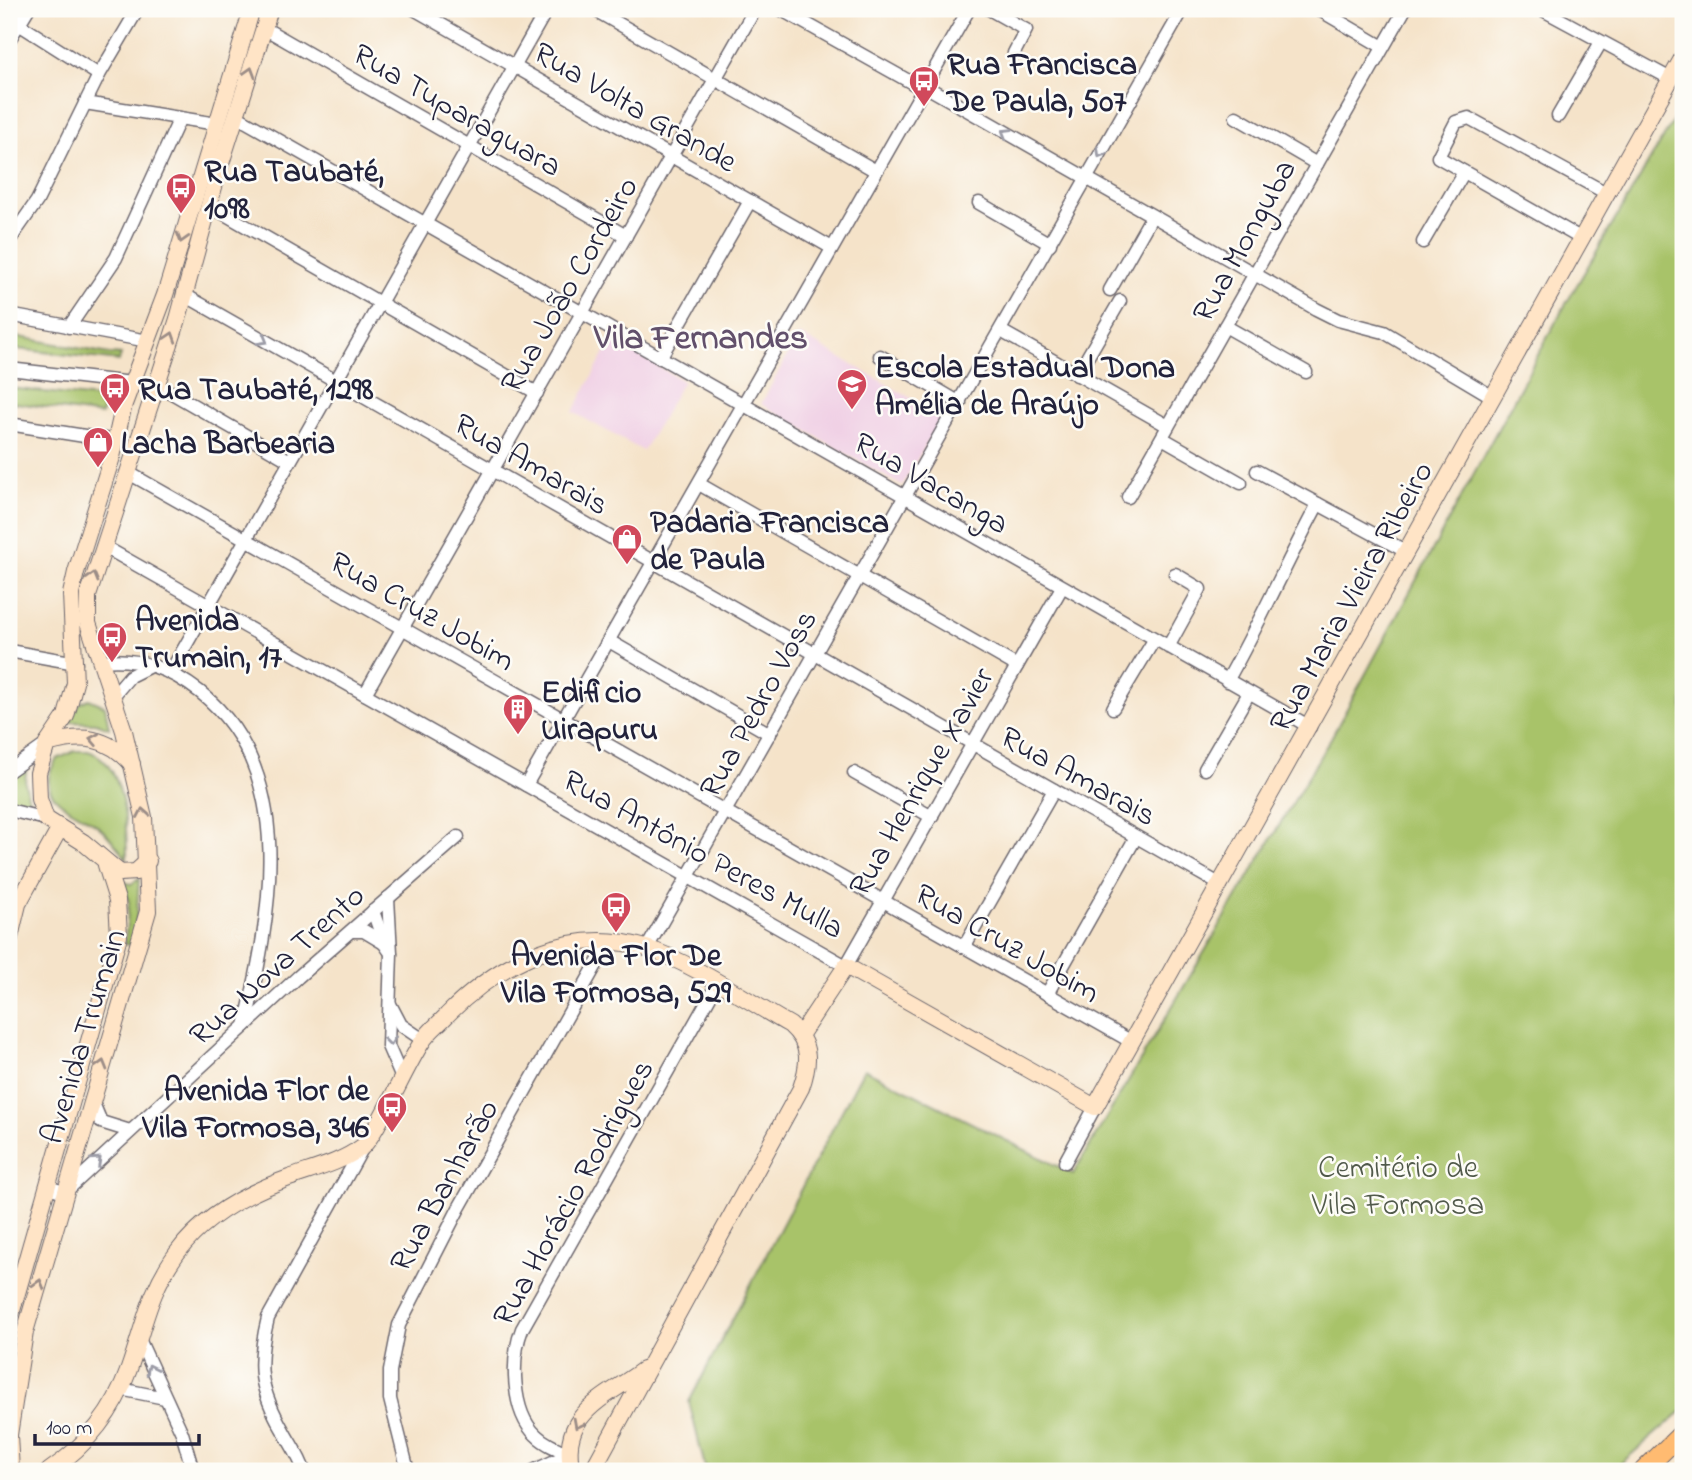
<svg xmlns="http://www.w3.org/2000/svg" width="1692" height="1480" font-family="'Indie Flower',sans-serif">
  <style>
    .built { fill: #f0d0e5 }
    .green { fill: #a8c369; stroke: #657252; stroke-width: 2 }
    .lines { fill: none; stroke-linecap: round; stroke-linejoin: round }
    .street-casing { stroke: #6c666d; stroke-width: 15 }
    .secondary-casing { stroke: #6c666d; stroke-width: 18 }
    .primary-casing { stroke: #6c666d; stroke-width: 20 }
    .street { stroke: #fff; stroke-width: 12 }
    .secondary { stroke: #ffe4c6; stroke-width: 16 }
    .primary { stroke: #ffbb71; stroke-width: 18 }
    .oneway { stroke: #9c8d87 }
    .oneway2 { stroke: #9c9ca7 }
    .labels { text-anchor: middle; stroke-width: 5; stroke-linejoin: round; paint-order: stroke }
    .poi-label { font-size: 32px; font-weight: bold; fill: #22223b; stroke: #fdfcf7; text-anchor: start }
    .street-label { font-size: 32px; fill: #22223b; stroke: #fdfcf7 }
    .park-label { font-size: 32px; fill: #515a4b; stroke: #fdfcf7 }
    .quarter-label { font-size: 35px; font-weight: bold; fill: #62506b; stroke: #fdfcf7 }
  </style>
  <rect width="100%" height="100%" fill="#fdfcf7"/>
  <filter id="ink" filterUnits="userSpaceOnUse"><feTurbulence type="fractalNoise" baseFrequency=".0143" numOctaves="2"/><feDisplacementMap in="SourceGraphic" scale="14" xChannelSelector="R" yChannelSelector="G"/><feConvolveMatrix kernelMatrix="1 2 1 2 8 2 1 2 1" color-interpolation-filters="sRGB"/></filter>
  <filter id="wash" filterUnits="userSpaceOnUse"><feTurbulence type="fractalNoise" baseFrequency=".00686" numOctaves="4" result="noise"/><feDisplacementMap in="SourceGraphic" scale="28" xChannelSelector="R" yChannelSelector="G"/><feGaussianBlur stdDeviation="1.57" result="paint"/><feColorMatrix in="noise" values="0 0 0 0 0 0 0 0 0 0 0 0 0 0 0 0 0 1.4 0 .05"/><feComposite in="paint" operator="in"/></filter>
  <g filter="url(#wash)">
    <rect width="100%" height="100%" fill="#f5e3c9"/>
    <g class="built">
      <polygon points="799,334 942,416 902,486 761,404"/>
      <polygon points="612,340 683,381 643,451 573,412"/>
    </g>
    <g class="green">
      <polygon points="1683,104 1683,1410 1612,1471 706,1471 689,1402 864,1069 1073,1174 1331,738 1560,314"/>
      <polygon points="9,335 109,354 121,355 119,361 9,348"/>
      <polygon points="9,388 106,399 101,415 9,402"/>
      <polygon points="89,699 105,706 109,728 96,723 70,722 79,703"/>
      <path d="M88,751C125,762 127,826 127,859C117,848 110,836 98,826C74,808 30,799 57,759L75,751Z"/>
      <polygon points="27,762 25,783 30,804 9,802 9,777"/>
      <polygon points="139,879 136,928 130,945 125,944 129,902 123,882 131,884"/>
    </g>
  </g>
  <g filter="url(#ink)">
    <g class="lines">
      <g class="street-casing">
        <g id="street">
          <polyline points="414,9 832,248"/>
          <polyline points="593,9 876,171"/>
          <polyline points="780,9 923,89"/>
          <polyline points="989,9 1026,30 1014,53"/>
          <polyline points="1318,9 1383,47"/>
          <polyline points="1541,9 1671,79"/>
          <polyline points="9,18 99,75"/>
          <polyline points="264,28 626,236"/>
          <polyline points="9,40 28,9"/>
          <polyline points="925,86 1316,309 1338,320 1384,332 1493,397"/>
          <polyline points="85,103 217,124"/>
          <polyline points="236,116 1310,727"/>
          <polyline points="1558,116 1601,42"/>
          <polyline points="1236,117 1317,164"/>
          <polyline points="979,203 1050,244"/>
          <polyline points="209,205 537,393"/>
          <polyline points="1582,239 1438,157 1456,122 1469,118 1608,194"/>
          <polyline points="9,241 37,201 99,75 138,9"/>
          <polyline points="1423,242 1464,172"/>
          <polyline points="1110,290 1152,216"/>
          <polyline points="183,294 1221,885"/>
          <polyline points="9,315 148,341"/>
          <polyline points="1225,326 1306,372"/>
          <polyline points="69,327 116,258 180,118"/>
          <polyline points="1001,331 1168,426"/>
          <polyline points="880,356 960,403"/>
          <polyline points="660,358 750,201"/>
          <polyline points="9,369 132,383 165,389 290,461"/>
          <polyline points="1077,375 1120,301"/>
          <polyline points="9,424 116,441"/>
          <polyline points="1162,438 1241,483"/>
          <polyline points="1257,471 1407,552"/>
          <polyline points="127,472 1132,1042"/>
          <polyline points="699,484 1017,666"/>
          <polyline points="1128,497 1405,9"/>
          <polyline points="103,546 846,966 1062,587"/>
          <polyline points="609,641 770,734"/>
          <polyline points="1168,647 1200,589 1175,574"/>
          <polyline points="9,651 76,663"/>
          <path d="M102,661C140,657 170,669 200,692C300,772 270,918 245,1026"/>
          <polyline points="170,673 547,9"/>
          <path d="M1227,681C1260,623 1286,563 1318,504"/>
          <polyline points="365,694 755,9"/>
          <polyline points="113,696 130,676 152,665"/>
          <polyline points="1113,708 1154,640"/>
          <polyline points="1205,769 1249,693"/>
          <polyline points="9,771 47,744"/>
          <polyline points="854,773 932,817"/>
          <polyline points="526,785 969,9"/>
          <polyline points="9,810 46,819"/>
          <polyline points="388,898 391,953 388,1046 401,1076"/>
          <polyline points="373,911 384,943 391,953"/>
          <polyline points="351,931 364,931 384,943"/>
          <polyline points="964,947 1054,790"/>
          <polyline points="647,948 1183,9"/>
          <polyline points="1047,994 1136,837"/>
          <polyline points="390,1004 401,1025 423,1040"/>
          <polyline points="93,1103 101,1122 130,1131"/>
          <polyline points="1065,1162 1095,1107"/>
          <polyline points="47,1187 65,1192 298,977 458,837"/>
          <polyline points="139,1339 182,1433 193,1471"/>
          <polyline points="120,1389 165,1398"/>
          <path d="M570,1454C557,1449 545,1444 536,1435C511,1412 511,1357 522,1329L717,984"/>
          <path d="M304,1471C300,1457 291,1445 284,1432C259,1389 256,1366 268,1318L363,1147"/>
          <polyline points="408,1471 390,1399 390,1371 399,1325 459,1208 609,942"/>
          <polyline points="533,1471 570,1454"/>
        </g>
      </g>
      <g class="secondary-casing">
        <g id="secondary">
          <path d="M47,744C82,734 107,736 132,764"/>
          <polyline points="148,861 136,872 120,873 83,842 46,819 39,799 38,773 47,744 66,716 75,683 71,594 76,572 112,457 124,404 165,295 252,9"/>
          <polyline points="9,941 18,904 60,828"/>
          <polyline points="801,1034 846,966 1095,1107 1683,57"/>
          <polyline points="9,1321 119,936 117,900 106,865"/>
          <polyline points="11,1471 9,1435 25,1332 148,911 144,817 124,731 88,623 88,596 178,319 217,176 270,9"/>
          <path d="M49,1471C86,1446 114,1412 129,1369C144,1327 149,1291 177,1253C204,1216 247,1193 289,1178C314,1169 340,1163 362,1147C375,1137 408,1062 422,1042C428,1032 439,1024 447,1015C500,962 570,925 646,948C690,961 749,1002 790,1025C811,1044 810,1062 801,1088L592,1471"/>
          <path d="M572,1471C558,1413 606,1398 643,1370"/>
        </g>
      </g>
      <g class="primary-casing">
        <polyline id="primary" points="1643,1471 1683,1432"/>
      </g>
      <use href="#street" class="street"/>
      <use href="#secondary" class="secondary"/>
      <use href="#primary" class="primary"/>
    </g>
    <defs><path id="oneway-chevron" d="M-2-3.5L2.5 0L-2 3.5" fill="none" stroke-width="1.6" stroke-linecap="round" stroke-linejoin="round" transform="scale(1.75)"/></defs>
    <g class="oneway">
      <use href="#oneway-chevron" transform="translate(250 72) rotate(-73)"/>
      <use href="#oneway-chevron" transform="translate(182 238) rotate(107)"/>
      <use href="#oneway-chevron" transform="translate(171 337) rotate(-72)"/>
      <use href="#oneway-chevron" transform="translate(93 577) rotate(-74)"/>
      <use href="#oneway-chevron" transform="translate(94 739) rotate(-169)"/>
      <use href="#oneway-chevron" transform="translate(143 813) rotate(-100)"/>
      <use href="#oneway-chevron" transform="translate(102 1065) rotate(-74)"/>
      <use href="#oneway-chevron" transform="translate(39 1284) rotate(-74)"/>
      <use href="#oneway-chevron" transform="translate(578 1424) rotate(117)"/>
    </g>
    <g class="oneway2">
      <use href="#oneway-chevron" transform="translate(1006 133) rotate(-149)"/>
      <use href="#oneway-chevron" transform="translate(1101 153) rotate(120)"/>
      <use href="#oneway-chevron" transform="translate(263 340) rotate(30)"/>
      <use href="#oneway-chevron" transform="translate(390 1041) rotate(83)"/>
      <use href="#oneway-chevron" transform="translate(97 1161) rotate(-43)"/>
      <use href="#oneway-chevron" transform="translate(151 1369) rotate(-116)"/>
    </g>
  </g>
  <defs>
    <g id="bus-pin" transform="scale(1.575)"><path d="M0 17L-7.5 6A9.5 9.5 0 1 1 7.5 6Z" fill="#d1495b" stroke="#fdfcf7"/><path d="M-5-6H5V4H4V6H2V4H-2V6H-4V4H-5ZM-3.5-4V0h7V-4ZM-3.5 1.2v1.5H-2V1.2ZM2 1.2v1.5H3.5V1.2Z" fill="#fff"/></g>
    <g id="school-pin" transform="scale(1.575)"><path d="M0 17L-7.5 6A9.5 9.5 0 1 1 7.5 6Z" fill="#d1495b" stroke="#fdfcf7"/><path d="M0-5L7-2L0 1L-7-2ZM-4 1L0 2.5L4 1V4Q0 6-4 4Z" fill="#fff"/></g>
    <g id="shop-pin" transform="scale(1.575)"><path d="M0 17L-7.5 6A9.5 9.5 0 1 1 7.5 6Z" fill="#d1495b" stroke="#fdfcf7"/><path d="M-5-2.5h2.3a2.7 3.5 0 0 1 5.4 0H5L5.5 6h-11ZM-1.5-2.5h3a1.5 2.3 0 0 0-3 0Z" fill="#fff"/></g>
    <g id="building-pin" transform="scale(1.575)"><path d="M0 17L-7.5 6A9.5 9.5 0 1 1 7.5 6Z" fill="#d1495b" stroke="#fdfcf7"/><path d="M-4-6H4V6H1V3H-1V6H-4ZM-2.5-4.3h1.7v1.8h-1.7ZM.8-4.3h1.7v1.8H.8ZM-2.5-1h1.7V.8h-1.7ZM.8-1h1.7V.8H.8Z" fill="#fff"/></g>
  </defs>
  <g fill-rule="evenodd">
    <use href="#bus-pin" x="924" y="81"/>
    <use href="#bus-pin" x="181" y="188"/>
    <use href="#school-pin" x="852" y="384"/>
    <use href="#bus-pin" x="115" y="388"/>
    <use href="#shop-pin" x="98" y="442"/>
    <use href="#shop-pin" x="627" y="539"/>
    <use href="#bus-pin" x="112" y="637"/>
    <use href="#building-pin" x="518" y="709"/>
    <use href="#bus-pin" x="616" y="907"/>
    <use href="#bus-pin" x="392" y="1107"/>
  </g>
  <g class="labels">
    <g class="poi-label">
      <text x="947" y="74">Rua Francisca<tspan x="947" dy="37">De Paula, 507</tspan></text>
      <text x="204" y="181">Rua Taubaté,<tspan x="204" dy="37">1098</tspan></text>
      <text x="875" y="377">Escola Estadual Dona<tspan x="875" dy="37">Amélia de Araújo</tspan></text>
      <text x="138" y="399">Rua Taubaté, 1298</text>
      <text x="121" y="453">Lacha Barbearia</text>
      <text x="650" y="532">Padaria Francisca<tspan x="650" dy="37">de Paula</tspan></text>
      <text x="135" y="630">Avenida<tspan x="135" dy="37">Trumain, 17</tspan></text>
      <text x="541" y="702">Edificio<tspan x="541" dy="37">Uirapuru</tspan></text>
      <text x="616" y="965" text-anchor="middle">Avenida Flor De<tspan x="616" dy="37">Vila Formosa, 529</tspan></text>
      <text x="369" y="1100" text-anchor="end">Avenida Flor de<tspan x="369" dy="37">Vila Formosa, 346</tspan></text>
    </g>
    <g class="street-label">
      <text transform="translate(636 106) rotate(30)" y="11">Rua Volta Grande</text>
      <text transform="translate(458 109) rotate(30)" y="11">Rua Tuparaguara</text>
      <text transform="translate(1243 240) rotate(-61)" y="11">Rua Monguba</text>
      <text transform="translate(568 284) rotate(-60)" y="11">Rua João Cordeiro</text>
      <text transform="translate(532 463) rotate(30)" y="11">Rua Amarais</text>
      <text transform="translate(932 482) rotate(30)" y="11">Rua Vacanga</text>
      <text transform="translate(1350 596) rotate(-61)" y="11">Rua Maria Vieira Ribeiro</text>
      <text transform="translate(423 610) rotate(30)" y="11">Rua Cruz Jobim</text>
      <text transform="translate(757 703) rotate(-61)" y="11">Rua Pedro Voss</text>
      <text transform="translate(1079 775) rotate(29)" y="11">Rua Amarais</text>
      <text transform="translate(920 781) rotate(-60)" y="11">Rua Henrique Xavier</text>
      <text transform="translate(704 853) rotate(29)" y="11">Rua Antônio Peres Mulla</text>
      <text transform="translate(1008 942) rotate(30)" y="11">Rua Cruz Jobim</text>
      <text transform="translate(276 964) rotate(-42)" y="11">Rua Nova Trento</text>
      <text transform="translate(82 1036) rotate(-73)" y="11">Avenida Trumain</text>
      <text transform="translate(443 1185) rotate(-61)" y="11">Rua Banharão</text>
      <text transform="translate(572 1192) rotate(-61)" y="11">Rua Horácio Rodrigues</text>
    </g>
    <g class="park-label">
      <text x="1398" y="1177">Cemitério de<tspan x="1398" dy="37">Vila Formosa</tspan></text>
    </g>
    <g class="quarter-label">
      <text x="701" y="348">Vila Fernandes</text>
    </g>
  </g>
  <rect width="1692" height="1480" fill="none" stroke="#fdfcf7" stroke-width="35"/>
  <path d="M35 1434v10h164v-10" fill="none" stroke="#22223b" stroke-width="3.5"/>
  <text x="46" y="1434" font-size="21" fill="#22223b" stroke="#fdfcf7" stroke-width="5" paint-order="stroke">100 m</text>
</svg>
